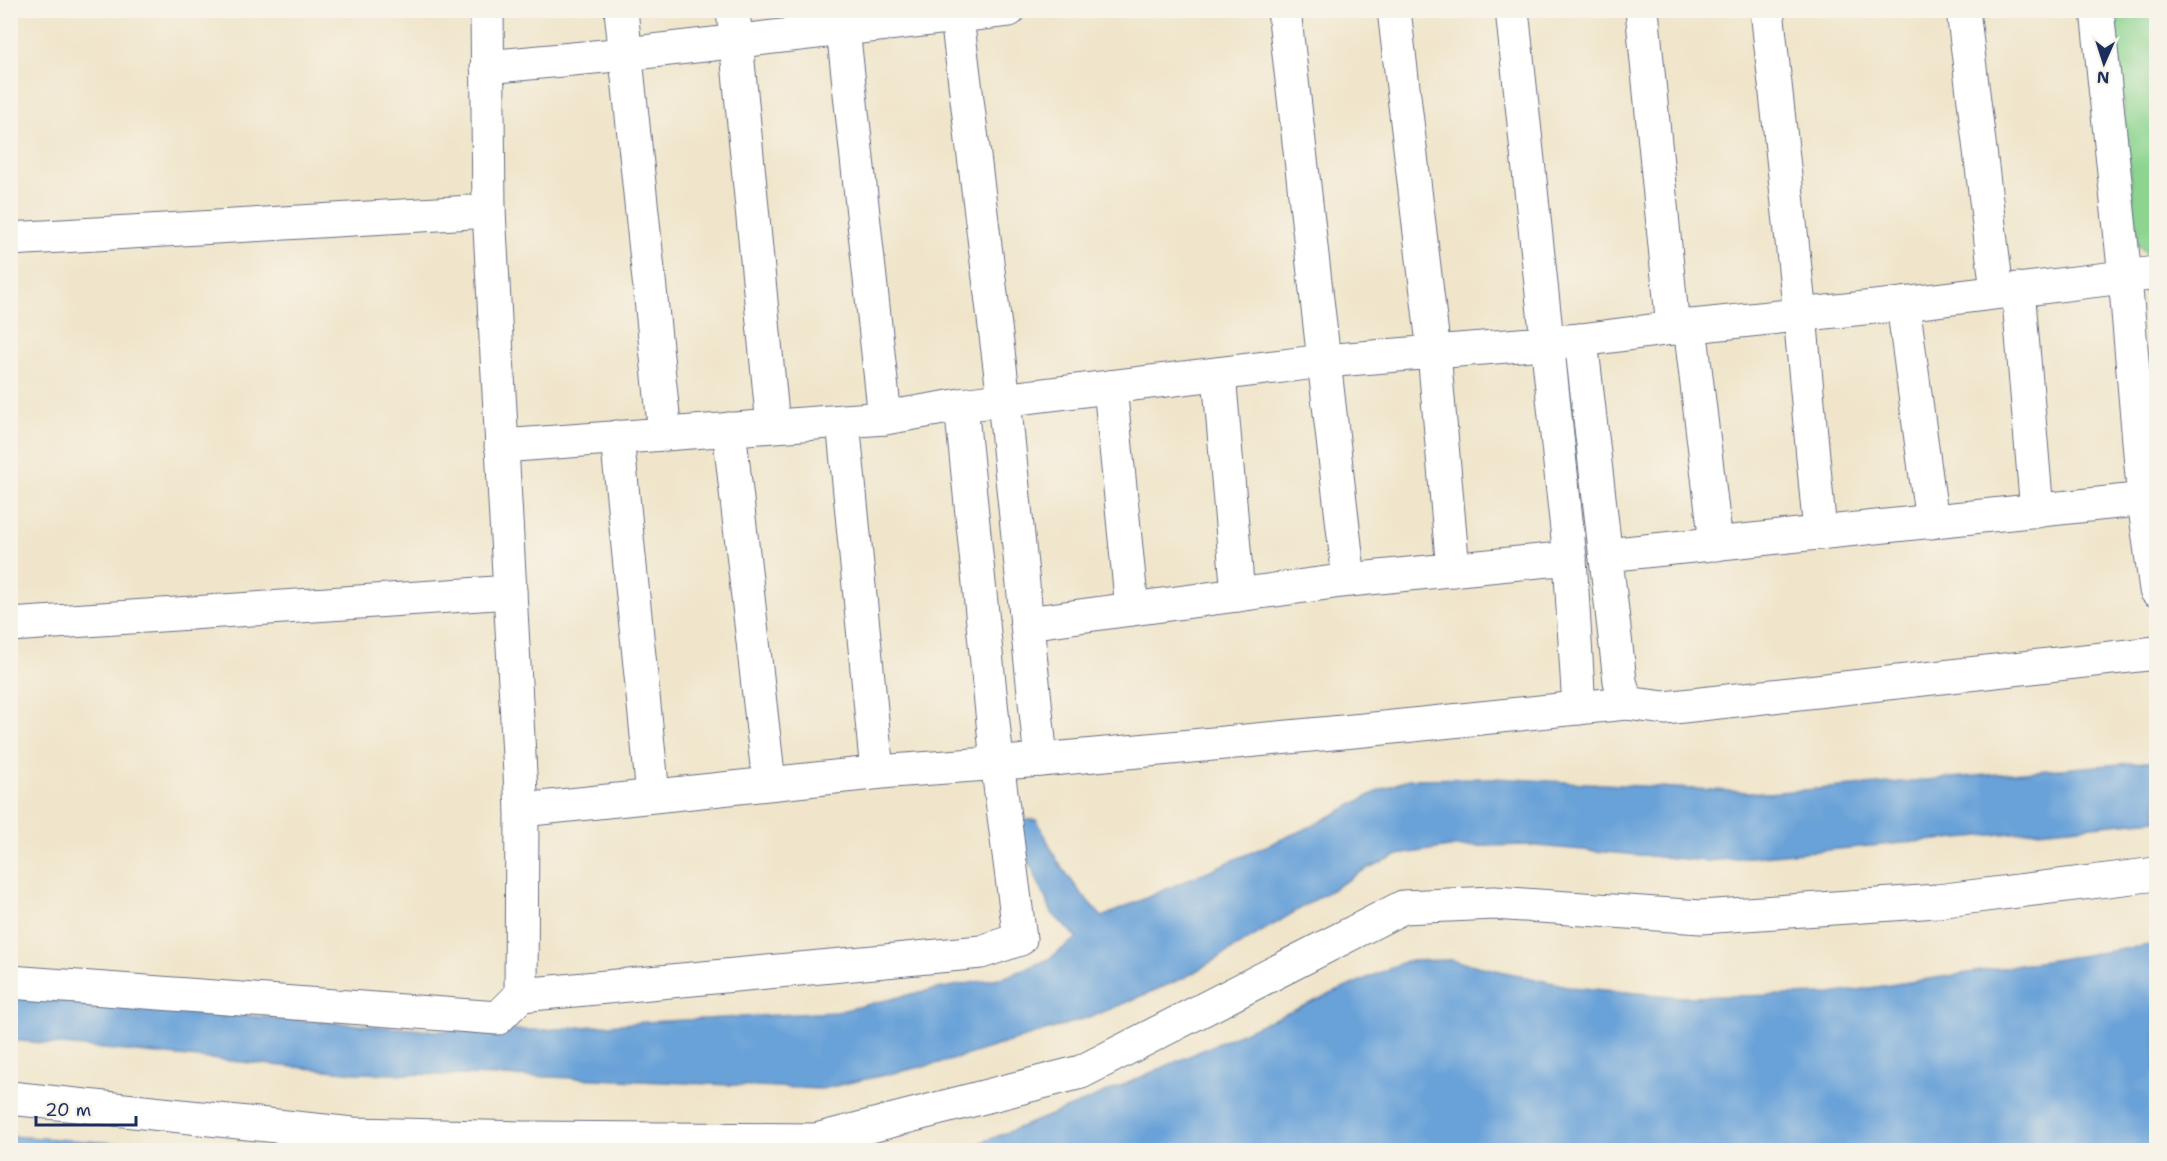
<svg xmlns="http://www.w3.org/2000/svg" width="2167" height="1161" font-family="'Shantell Sans',sans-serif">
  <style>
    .green { fill: #8cd490; stroke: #548277; stroke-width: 1.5 }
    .water { fill: #69a2d8; stroke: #42689b; stroke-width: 1.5 }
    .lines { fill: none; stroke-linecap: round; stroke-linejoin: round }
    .minor-casing { stroke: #666f84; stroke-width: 35 }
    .minor { stroke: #fff; stroke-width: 33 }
  </style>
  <rect width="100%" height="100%" fill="#f7f3e8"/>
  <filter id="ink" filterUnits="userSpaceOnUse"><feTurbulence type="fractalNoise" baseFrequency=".0167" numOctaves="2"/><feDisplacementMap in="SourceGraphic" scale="12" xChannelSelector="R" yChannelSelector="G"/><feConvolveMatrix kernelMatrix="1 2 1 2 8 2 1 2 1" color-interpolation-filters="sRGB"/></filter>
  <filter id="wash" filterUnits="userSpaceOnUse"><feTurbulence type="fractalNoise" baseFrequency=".008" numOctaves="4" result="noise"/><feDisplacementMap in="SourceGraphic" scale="24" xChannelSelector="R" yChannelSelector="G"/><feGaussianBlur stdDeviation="1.35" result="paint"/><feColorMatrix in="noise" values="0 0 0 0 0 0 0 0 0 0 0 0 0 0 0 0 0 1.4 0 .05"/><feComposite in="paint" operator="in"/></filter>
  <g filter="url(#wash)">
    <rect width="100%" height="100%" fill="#f0e5ca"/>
    <polygon class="green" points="2113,11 2156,11 2156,258 2152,258 2138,245"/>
    <g class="water">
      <polygon points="2156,761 2156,820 1707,861 1526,845 1449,847 1398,855 1366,869 1186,977 1096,1015 948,1061 821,1089 551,1077 357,1073 11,1040 10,997 437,1031 544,1030 646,1022 836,1012 920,992 1005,977 1047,960 1077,938 1052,913 1024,850 1021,820 1037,820 1058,862 1079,891 1102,917 1312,826 1380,790 1409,779 1495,778 1768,793"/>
      <polygon points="2156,944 2156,1150 963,1150 1091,1099 1406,961 1452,960 1571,987 1681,997 1831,994"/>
      <polygon points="10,1136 116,1143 167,1150 11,1150"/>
    </g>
  </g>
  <g filter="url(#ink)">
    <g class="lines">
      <g class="minor-casing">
        <g id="minor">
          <polyline points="487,10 489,211 522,810 521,995"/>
          <polyline points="621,10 665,434"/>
          <polyline points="733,10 773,426"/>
          <polyline points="841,10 885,418"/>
          <polyline points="956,10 1004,400 1041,760"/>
          <polyline points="1394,10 1434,353 1453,570"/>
          <polyline points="1512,10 1570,558 1579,708"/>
          <polyline points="1642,10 1673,328"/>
          <polyline points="1767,10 1800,315 1820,533"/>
          <polyline points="1963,10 1997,291"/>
          <polyline points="2097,10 2125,277 2144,500 2156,590"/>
          <polyline points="487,67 626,54 1009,10"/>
          <polyline points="10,239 489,211"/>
          <polyline points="2018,289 2037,511"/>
          <polyline points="1903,304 1932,522"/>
          <polyline points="1690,326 1716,544"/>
          <polyline points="1581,340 1620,681 1626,703"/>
          <polyline points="1219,374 1238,595"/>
          <polyline points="1110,387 1132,609"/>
          <polyline points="843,421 877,772"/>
          <polyline points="729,429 769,783"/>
          <polyline points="617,437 653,795"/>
          <polyline points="501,446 885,418 961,405 1324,361 1581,340 1673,328 1903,304 2156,273"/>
          <polyline points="1606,555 2156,498"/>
          <polyline points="1349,580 1570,558"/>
          <polyline points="1027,623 1349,580 1284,10"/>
          <polyline points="10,625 510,592"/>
          <polyline points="522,810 892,771 1041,760 1364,730 1626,703 1665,708 2156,653"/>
          <polyline points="10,982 498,1018 521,995 981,952 1020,939 997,762 961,405"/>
          <polyline points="10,1098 353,1134 524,1138 816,1140 1081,1072 1403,907 1494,903 1701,917 1937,901 2156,874"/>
        </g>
      </g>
      <use href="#minor" class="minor"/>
    </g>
  </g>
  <rect width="2167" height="1161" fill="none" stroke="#f7f3e8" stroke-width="36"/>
  <g transform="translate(2104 63) rotate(183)" stroke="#f7f3e8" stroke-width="4.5" paint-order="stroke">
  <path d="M0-4.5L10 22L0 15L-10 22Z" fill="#1b2f5e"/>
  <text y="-9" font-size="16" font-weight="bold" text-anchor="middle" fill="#1b2f5e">N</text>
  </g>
  <path d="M36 1116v9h100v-9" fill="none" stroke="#1b2f5e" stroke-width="3"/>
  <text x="45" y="1116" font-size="18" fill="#1b2f5e" stroke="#f7f3e8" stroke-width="4.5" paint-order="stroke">20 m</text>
</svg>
